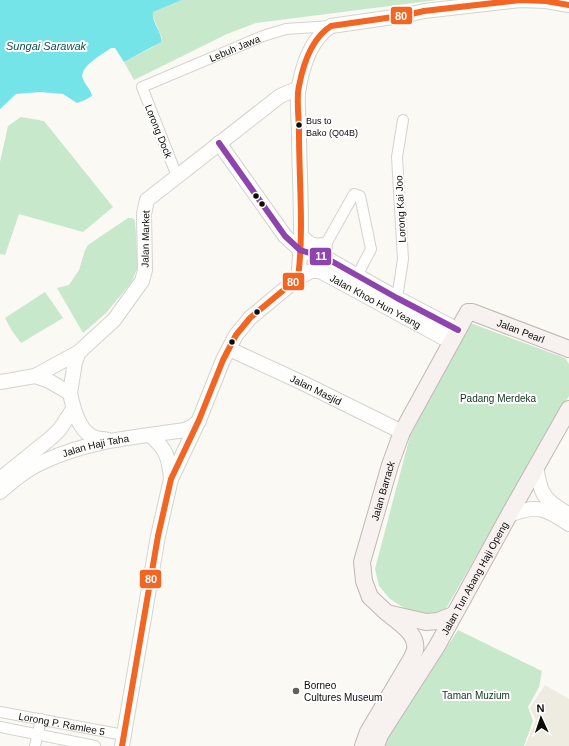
<svg xmlns="http://www.w3.org/2000/svg" width="569" height="746" font-family="Arial,sans-serif">
  <style>
    .built { fill: #eeece0 }
    .green { fill: #c7e8ca }
    .water { fill: #75e4e8 }
    .lines { fill: none; stroke-linecap: round; stroke-linejoin: round }
    .street-casing { stroke: #d4d3cf; stroke-width: 12 }
    .secondary-casing { stroke: #d4d3cf; stroke-width: 16 }
    .primary-casing { stroke: #c2b7b3; stroke-width: 18 }
    .street { stroke: #fefefd; stroke-width: 10 }
    .secondary { stroke: #fefefd; stroke-width: 14 }
    .primary { stroke: #f7f1f0; stroke-width: 16 }
    .bus-1-casing { stroke: #fff; stroke-width: 9 }
    .bus-2-casing { stroke: #fff; stroke-width: 9 }
    .bus-1 { stroke: #f26522; stroke-width: 6 }
    .bus-2 { stroke: #8e44ad; stroke-width: 6 }
    .bus-dot { fill: #0c0c09; stroke: #fff; stroke-width: 1.5 }
    .poi-dot { fill: #5f5f5b; stroke: #fff; stroke-width: 1.5 }
    .labels { text-anchor: middle; stroke-width: 4; stroke-linejoin: round; paint-order: stroke }
    .bus-label { font-size: 9px; fill: #0c0c09; stroke: #fff; text-anchor: start }
    .street-label { font-size: 10px; fill: #0c0c09; stroke: #fff }
    .park-label { font-size: 10px; fill: #113419; stroke: #fff }
    .poi-label { font-size: 10px; fill: #0c0c09; stroke: #fff; text-anchor: start }
    .water-label { font-size: 11px; font-style: italic; fill: #0c5053; stroke: #fff }
    .line-badge { stroke: #fff; stroke-width: 1.5 }
    .badge-label { font-size: 11px; text-anchor: middle; font-weight: bold; fill: #fff }
  </style>
  <rect width="100%" height="100%" fill="#faf9f4"/>
  <polygon class="built" points="545,685 569,699 569,746 525,746 536,720 530,708"/>
  <g class="green">
    <polygon points="182,0 437,0 256,23 227,34 134,80 124,62 153,47 162,38 153,17 153,12"/>
    <polygon points="21,117 44,121 113,207 83,232 19,214 5,255 0,254 0,162 8,126"/>
    <polygon points="128,218 132,218 135,220 138,267 135,274 131,283 106,313 83,333 57,288 69,285 79,270 85,250 88,245"/>
    <polygon points="45,292 63,318 21,343 12,331 5,318"/>
    <polygon points="473,324 565,358 569,364 569,396 445,610 426,616 412,612 401,606 390,599 379,586 375,569 410,436 467,326"/>
    <polygon points="458,630 542,671 539,687 528,707 533,721 524,746 384,746 387,737"/>
  </g>
  <path class="water" d="M0,0H182L153,12C151,23 163,32 161,42L124,62L115,48H111C103,54 78,67 83,79C85,85 91,89 92,96L85,100L77,103L63,94L40,92L16,94L0,109Z"/>
  <g class="lines">
    <g class="street-casing">
      <g id="street">
        <path id="s1" d="M177,176L142,87L263,36L286,29L331,26"/>
        <path d="M300,230C308,242 313,246 327,242"/>
        <polyline points="326,258 327,242 354,194 360,196 371,249 357,276"/>
        <polyline points="397,298 403,259 397,157 403,120"/>
        <path id="s2" d="M0,712L124,735"/>
        <polyline points="0,727 95,746"/>
        <polyline points="35,746 41,719"/>
      </g>
    </g>
    <g class="secondary-casing">
      <g id="secondary">
        <polyline points="219,143 285,236 300,250 326,258 397,298 458,330"/>
        <path id="s3" d="M298,278L311,271H320L451,342"/>
        <path id="s4" d="M229,349L303,383L402,432"/>
        <path d="M35,376L49,381L70,393C73,408 79,433 96,438C100,439 104,439 108,440"/>
        <polyline points="0,382 35,376 79,352"/>
        <polyline points="70,393 75,362 79,352 114,320 142,281 145,270 144,214 147,200 280,96 299,88"/>
        <path d="M150,435C166,449 169,457 171,479"/>
        <path d="M536,466C540,491 542,499 565,512"/>
        <polyline points="0,479 52,437 60,429 73,409"/>
        <path id="s5" d="M0,492C14,480 28,468 45,461C89,440 138,437 185,430L193,426L199,421"/>
        <path d="M509,515C537,504 545,508 569,524"/>
        <path d="M122,746L158,536L171,479L199,420L223,360L236,335L250,318L298,278C304,232 299,179 299,132C299,119 296,98 299,86C303,65 312,38 331,26L407,15L424,11L520,0L546,1L569,5"/>
      </g>
    </g>
    <g class="primary-casing">
      <g id="primary">
        <path id="s6" d="M453,615L438,621L426,622L387,613L370,597L364,581L362,562L390,465L402,432L468,312H472L569,349"/>
        <path d="M363,746L368,732L410,661C412,658 414,653 415,650C418,634 400,624 390,615"/>
        <path id="s7" d="M376,746L380,735L437,646L509,515L569,409"/>
      </g>
    </g>
    <use href="#street" class="street"/>
    <use href="#secondary" class="secondary"/>
    <use href="#primary" class="primary"/>
    <g class="bus-1-casing">
      <path id="bus-1" d="M122,746L158,536L171,479L199,420L223,360L236,335L250,318L298,278C304,232 299,179 299,132C299,119 296,98 299,86C303,65 312,38 331,26L407,15L424,11L520,0L546,1L569,5"/>
    </g>
    <g class="bus-2-casing">
      <polyline id="bus-2" points="219,143 285,236 300,250 326,258 397,298 458,330"/>
    </g>
    <use href="#bus-1" class="bus-1"/>
    <use href="#bus-2" class="bus-2"/>
  </g>
  <g class="bus-dot">
    <circle cx="299" cy="125" r="3.5"/>
    <circle cx="256" cy="196" r="3.5"/>
    <circle cx="262" cy="204" r="3.5"/>
    <circle cx="257" cy="312" r="3.5"/>
    <circle cx="232" cy="342" r="3.5"/>
  </g>
  <circle class="poi-dot" cx="296" cy="691" r="4"/>
  <g class="labels">
    <g class="bus-label">
      <text x="306" y="124">Bus to<tspan x="306" dy="12">Bako (Q04B)</tspan></text>
    </g>
    <g class="street-label">
      <text dy="4" stroke="none"><textPath href="#s1" startOffset="196">Lebuh Jawa</textPath></text>
      <text transform="translate(159 131) rotate(68)" y="4">Lorong Dock</text>
      <text transform="translate(400 209) rotate(-93)" y="4">Lorong Kai Joo</text>
      <text transform="translate(145 239) rotate(-89)" y="4">Jalan Market</text>
      <text dy="4" stroke="none"><textPath href="#s3" startOffset="87">Jalan Khoo Hun Yeang</textPath></text>
      <text dy="4" stroke="none"><textPath href="#s6" startOffset="457">Jalan Pearl</textPath></text>
      <text dy="4" stroke="none"><textPath href="#s4" startOffset="96">Jalan Masjid</textPath></text>
      <text dy="4" stroke="none"><textPath href="#s5" startOffset="108">Jalan Haji Taha</textPath></text>
      <text dy="4" stroke="none"><textPath href="#s6" startOffset="202">Jalan Barrack</textPath></text>
      <text dy="4" stroke="none"><textPath href="#s7" startOffset="195">Jalan Tun Abang Haji Openg</textPath></text>
      <text dy="4" stroke="none"><textPath href="#s2" startOffset="63">Lorong P. Ramlee 5</textPath></text>
    </g>
    <g class="park-label">
      <text x="498" y="402">Padang Merdeka</text>
      <text x="476" y="699">Taman Muzium</text>
    </g>
    <g class="poi-label">
      <text x="304" y="689">Borneo<tspan x="304" dy="12">Cultures Museum</tspan></text>
    </g>
    <g class="water-label">
      <text x="46" y="50">Sungai Sarawak</text>
    </g>
  </g>
  <g class="line-badge">
    <rect x="390" y="6" width="23" height="19" rx="4" fill="#f26522"/>
    <rect x="309" y="247" width="23" height="19" rx="4" fill="#8e44ad"/>
    <rect x="282" y="272" width="23" height="19" rx="4" fill="#f26522"/>
    <rect x="139" y="569" width="23" height="20" rx="4" fill="#f26522"/>
  </g>
  <g class="badge-label">
    <text x="401" y="20">80</text>
    <text x="321" y="260">11</text>
    <text x="293" y="286">80</text>
    <text x="151" y="583">80</text>
  </g>
  <g transform="translate(541 718) rotate(357)" stroke="#ffffff" stroke-width="3" paint-order="stroke">
  <path d="M0-3L7 15L0 10L-7 15Z" fill="#0c0c09"/>
  <text y="-6" font-size="11" font-weight="bold" text-anchor="middle" fill="#0c0c09">N</text>
  </g>
</svg>
